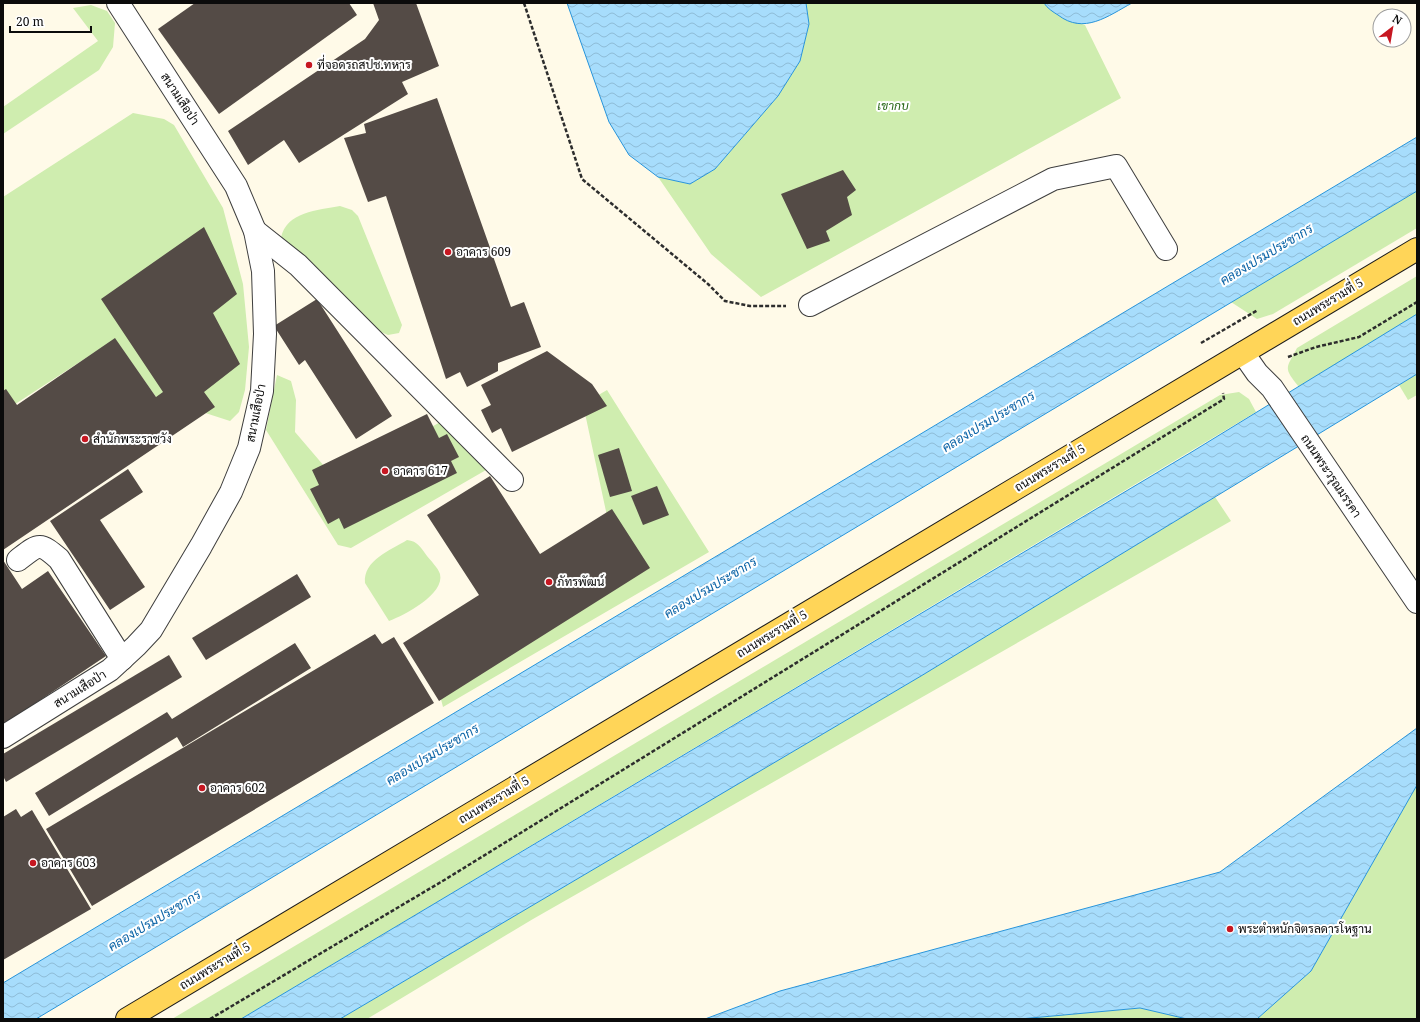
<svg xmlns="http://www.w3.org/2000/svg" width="1420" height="1022" font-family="'Noto Serif',Sarabun,serif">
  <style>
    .green { fill: #cfedaf }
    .water { fill: url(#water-waves); stroke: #2894da }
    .building { fill: #544b46 }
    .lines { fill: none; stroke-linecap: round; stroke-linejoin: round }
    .minor-casing { stroke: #3e3e3e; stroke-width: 24 }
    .major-casing { stroke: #1c1c1c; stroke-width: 24 }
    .path { stroke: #2d2d2d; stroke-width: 2.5; stroke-dasharray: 4 2; stroke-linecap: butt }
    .minor { stroke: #fff; stroke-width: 22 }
    .major { stroke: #ffd558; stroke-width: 22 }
    .poi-dot { fill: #c61721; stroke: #fff; stroke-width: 1.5 }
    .labels { text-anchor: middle; stroke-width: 4; stroke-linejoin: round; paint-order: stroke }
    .poi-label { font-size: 12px; fill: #0b0b0b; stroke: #fff; text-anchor: start }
    .street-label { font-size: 12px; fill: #0b0b0b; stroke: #fff }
    .park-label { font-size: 12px; font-style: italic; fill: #286716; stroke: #fff }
    .water-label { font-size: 13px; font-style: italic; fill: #0a63a6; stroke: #fff }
  </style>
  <defs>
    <pattern id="water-waves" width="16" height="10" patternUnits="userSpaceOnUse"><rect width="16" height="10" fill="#a7ddfc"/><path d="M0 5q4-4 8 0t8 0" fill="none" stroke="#8ebcd7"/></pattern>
  </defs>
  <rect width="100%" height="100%" fill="#fffae8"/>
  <g class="green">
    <polygon points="806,3 1044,3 1062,18 1085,25 1121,98 761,297 711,254 658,177 690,184 715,169 778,96 800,61 809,24"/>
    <polygon points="91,5 107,11 115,23 113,47 99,70 3,134 3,107 98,41 73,8"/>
    <polygon points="133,113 164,119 174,125 223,208 243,284 249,347 245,390 239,412 230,421 156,397 115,339 3,412 3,197"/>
    <polygon points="1417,191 1417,228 1273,314 1257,319 1231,302"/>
    <path d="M340,206L352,210L358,216L402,325L399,333L388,335L381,332L281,238C286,212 318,210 340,206Z"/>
    <path d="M1417,276V314L1299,387C1283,367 1286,369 1297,348Z"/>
    <polygon points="1417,374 1417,395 1408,400 1399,385"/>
    <polygon points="277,375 291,381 296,400 295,432 336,480 444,420 486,470 351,548 338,545 266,430"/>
    <polygon points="607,390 709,552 443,707 437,684 613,544 583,404"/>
    <polygon points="1239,392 1249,399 1256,412 241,1019 172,1019 1220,395"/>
    <polygon points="1215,497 1231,521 533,919 367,1019 340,1019 921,676"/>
    <path d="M407,540C418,541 421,548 427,556C431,561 438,568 440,574C445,594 405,615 389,621L365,583C363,560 391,550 407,540Z"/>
    <polygon points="1417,785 1417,1019 1257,1019 1311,971"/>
    <polygon points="1140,1008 1187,1019 1020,1019"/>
  </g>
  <g class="water">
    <polygon points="567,3 806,3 809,24 800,61 778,96 715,169 690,184 658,177 629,155 609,122"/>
    <path d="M1044,3H1132C1108,16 1084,35 1058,15C1053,12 1047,8 1044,3Z"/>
    <polygon points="1417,137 1417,191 36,1019 3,1019 3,983"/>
    <polygon points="1417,314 1417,374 921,676 340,1019 241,1019 1190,453"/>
    <polygon points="1417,728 1417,785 1311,971 1257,1019 1187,1019 1140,1008 1020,1019 705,1019 780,991 1220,872"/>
  </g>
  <g class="building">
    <polygon points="195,3 349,3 357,15 219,114 158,29"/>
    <polygon points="373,3 416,3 439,66 402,82 408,94 299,163 284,140 248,165 228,131 365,39 379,20"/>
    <polygon points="437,98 511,307 524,302 541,347 498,363 498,371 467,387 460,372 446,379 386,196 368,202 344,138 366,133 364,124"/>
    <polygon points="843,170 856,190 847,197 852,215 826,231 830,241 807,249 781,194"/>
    <polygon points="204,227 237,294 213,313 240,364 204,392 215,407 3,550 3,391 6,389 17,405 115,338 156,397 163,392 101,299"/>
    <polygon points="317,299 392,416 356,439 305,360 299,365 274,326"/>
    <polygon points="547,351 592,384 607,406 512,452 501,428 492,433 481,410 491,405 481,385"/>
    <polygon points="427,414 439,438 447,434 459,457 451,461 457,473 344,529 339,518 328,524 310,489 319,485 312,470"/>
    <polygon points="619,448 632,491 610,497 598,455"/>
    <polygon points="128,469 143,492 100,520 145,587 110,610 50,521"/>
    <polygon points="490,476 540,554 612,509 650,568 439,701 403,643 479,595 427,515"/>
    <polygon points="657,486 669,515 643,525 631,496"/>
    <polygon points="3,560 22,589 48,571 106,656 3,725"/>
    <polygon points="297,574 311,597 206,660 192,638"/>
    <polygon points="375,634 382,644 394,637 434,703 92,906 46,829"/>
    <polygon points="295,643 311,668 183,747 177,737 49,816 35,793 167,712 172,719"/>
    <polygon points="169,655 182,677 6,782 3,776 3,754"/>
    <polygon points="16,809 21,817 32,810 91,909 3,960 3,817"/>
  </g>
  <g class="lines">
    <g class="minor-casing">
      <g id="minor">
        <polyline points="255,231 298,265 512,480"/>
        <polyline points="810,305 1053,179 1116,166 1166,249"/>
        <polyline points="1243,353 1257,373 1272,388 1417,602"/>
        <path d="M18,560C39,544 39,542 59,559L122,659"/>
        <polyline points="3,737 110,670 136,646 151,630 201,546 231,492 249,448 262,391 265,334 263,271 255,231 236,186 118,3"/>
      </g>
    </g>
    <g class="major-casing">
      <polyline id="major" points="127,1019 1417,249"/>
    </g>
    <g class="path">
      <polyline points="524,3 582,179 708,284 725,301 750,306 786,306"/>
      <polyline points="1201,343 1258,310"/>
      <polyline points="1288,357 1316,347 1359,337 1417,302"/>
      <polyline points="210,1019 446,879 1224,399 1223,393"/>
    </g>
    <use href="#minor" class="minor"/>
    <use href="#major" class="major"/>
  </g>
  <g class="poi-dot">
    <circle cx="309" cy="65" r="4"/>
    <circle cx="448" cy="252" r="4"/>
    <circle cx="85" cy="439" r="4"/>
    <circle cx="385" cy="471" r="4"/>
    <circle cx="549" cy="582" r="4"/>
    <circle cx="202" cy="788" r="4"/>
    <circle cx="33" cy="863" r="4"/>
    <circle cx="1230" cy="929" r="4"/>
  </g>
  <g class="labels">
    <g class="poi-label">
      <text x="317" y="69">ที่จอดรถสปช.ทหาร</text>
      <text x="456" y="256">อาคาร 609</text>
      <text x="93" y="443">สำนักพระราชวัง</text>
      <text x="393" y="475">อาคาร 617</text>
      <text x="557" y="586">ภัทรพัฒน์</text>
      <text x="210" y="792">อาคาร 602</text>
      <text x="41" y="867">อาคาร 603</text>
      <text x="1238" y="933">พระตำหนักจิตรลดารโหฐาน</text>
    </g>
    <g class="street-label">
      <text transform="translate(180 99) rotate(57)" y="4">สนามเสือป่า</text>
      <text transform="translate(1328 302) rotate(-31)" y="4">ถนนพระรามที่ 5</text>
      <text transform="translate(256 413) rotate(-79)" y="4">สนามเสือป่า</text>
      <text transform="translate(1050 468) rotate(-31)" y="4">ถนนพระรามที่ 5</text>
      <text transform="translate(1331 476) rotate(56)" y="4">ถนนพระวรุณมรรคา</text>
      <text transform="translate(772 634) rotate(-31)" y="4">ถนนพระรามที่ 5</text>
      <text transform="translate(80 689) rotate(-32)" y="4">สนามเสือป่า</text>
      <text transform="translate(494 800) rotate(-31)" y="4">ถนนพระรามที่ 5</text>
      <text transform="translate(215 966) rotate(-31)" y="4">ถนนพระรามที่ 5</text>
    </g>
    <g class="park-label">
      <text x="893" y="110">เขากบ</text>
    </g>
    <g class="water-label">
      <text transform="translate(1266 254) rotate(-31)" y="5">คลองเปรมประชากร</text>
      <text transform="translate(988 421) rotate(-31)" y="5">คลองเปรมประชากร</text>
      <text transform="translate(710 587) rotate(-31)" y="5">คลองเปรมประชากร</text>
      <text transform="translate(432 754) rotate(-31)" y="5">คลองเปรมประชากร</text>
      <text transform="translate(154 920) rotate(-31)" y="5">คลองเปรมประชากร</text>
    </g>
  </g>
  <rect width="1420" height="1022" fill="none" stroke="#0b0b0b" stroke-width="8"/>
  <g transform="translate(1392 28) rotate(31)"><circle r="19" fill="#ffffff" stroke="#9d9d9d"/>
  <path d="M0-3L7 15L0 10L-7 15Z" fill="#c61721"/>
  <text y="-6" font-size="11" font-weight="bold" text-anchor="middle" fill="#0b0b0b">N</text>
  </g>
  <path d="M10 26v6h81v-6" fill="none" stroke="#0b0b0b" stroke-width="2"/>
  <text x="16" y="26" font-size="12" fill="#0b0b0b" stroke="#ffffff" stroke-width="3" paint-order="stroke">20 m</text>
</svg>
